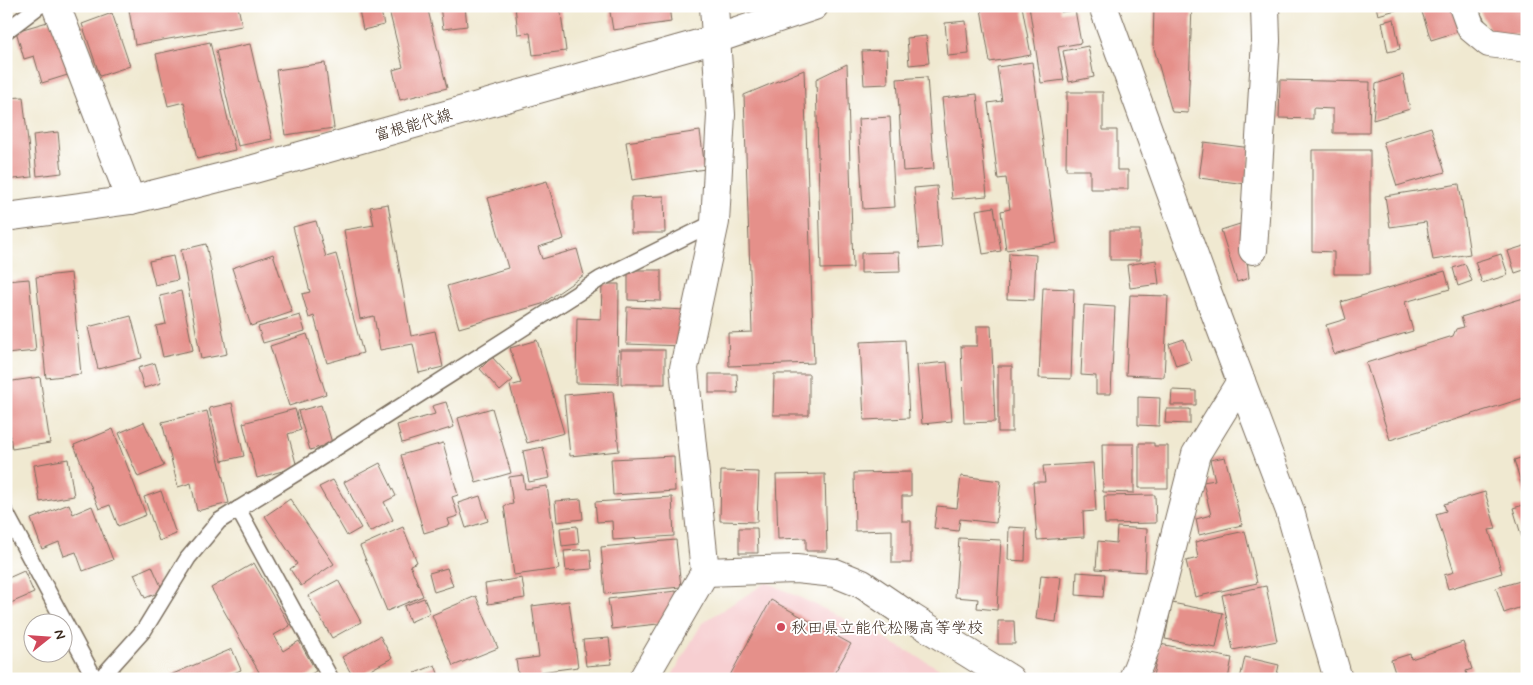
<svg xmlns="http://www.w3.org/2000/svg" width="1533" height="685" font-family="Mynerve,'Klee One',sans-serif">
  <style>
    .built { fill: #f7cfd1 }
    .building { fill: #e5908a }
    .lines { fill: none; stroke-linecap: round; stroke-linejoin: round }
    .service-casing { stroke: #7a6d5d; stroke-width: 18 }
    .minor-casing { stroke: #7a6d5d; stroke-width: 30 }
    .tertiary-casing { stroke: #7a6d5d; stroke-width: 30 }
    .secondary-casing { stroke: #7a6d5d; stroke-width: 30 }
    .service { stroke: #fff; stroke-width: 15 }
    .minor { stroke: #fff; stroke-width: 28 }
    .tertiary { stroke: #fff; stroke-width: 28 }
    .secondary { stroke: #fff; stroke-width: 28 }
    .poi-dot { fill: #d1495b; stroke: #fff; stroke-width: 2 }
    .labels { text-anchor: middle; stroke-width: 4; stroke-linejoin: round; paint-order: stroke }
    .street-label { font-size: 16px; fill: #3b2a1e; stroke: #fff }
    .poi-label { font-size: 16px; fill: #3b2a1e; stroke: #fff; text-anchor: start }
  </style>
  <rect width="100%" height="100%" fill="#fff"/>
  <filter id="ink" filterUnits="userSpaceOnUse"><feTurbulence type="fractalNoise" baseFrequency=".02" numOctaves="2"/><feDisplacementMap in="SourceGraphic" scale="10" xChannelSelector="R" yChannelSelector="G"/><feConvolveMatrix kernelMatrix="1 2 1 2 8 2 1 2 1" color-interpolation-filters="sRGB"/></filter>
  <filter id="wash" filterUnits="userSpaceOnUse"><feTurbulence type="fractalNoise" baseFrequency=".0096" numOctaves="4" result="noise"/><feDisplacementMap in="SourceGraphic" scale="20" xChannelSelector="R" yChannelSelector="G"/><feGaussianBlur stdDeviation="1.12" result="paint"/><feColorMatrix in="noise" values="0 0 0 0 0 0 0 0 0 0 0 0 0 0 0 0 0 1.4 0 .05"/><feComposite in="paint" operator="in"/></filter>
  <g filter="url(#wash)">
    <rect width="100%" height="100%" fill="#f0e9d1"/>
    <polygon class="built" points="767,582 871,631 958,679 670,679 702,623"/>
    <g id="blocks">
      <g class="building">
        <polygon points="150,6 238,6 242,26 135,45 129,10"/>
        <polygon points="380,6 384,25 363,30 359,10"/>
        <polygon points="388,6 427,6 447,88 400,100 393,70 403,67"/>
        <polygon points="440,6 465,6 467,26 443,29"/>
        <polygon points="515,6 560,6 566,51 533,55 530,33 518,34"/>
        <polygon points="609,6 669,6 671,22 613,30"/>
        <polygon points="997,6 1022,6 1031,55 990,62 981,9"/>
        <polygon points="1029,6 1060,6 1061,12 1075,10 1081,43 1058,47 1064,80 1041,83"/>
        <polygon points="1154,6 1192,6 1188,113 1172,112 1153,45"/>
        <polygon points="1376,6 1395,6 1396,10 1378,15"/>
        <polygon points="1420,6 1452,6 1460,31 1431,40"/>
        <polygon points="1477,6 1523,6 1527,18 1527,35 1492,34"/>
        <polygon points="112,13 130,66 100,76 82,24"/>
        <polygon points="1394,19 1400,49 1388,52 1382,22"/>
        <polygon points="51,21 74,73 42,83 34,56 24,59 16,31"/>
        <polygon points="966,21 969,54 948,56 945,23"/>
        <polygon points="926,36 929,63 909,65 907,38"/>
        <polygon points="210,42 235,150 197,159 184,102 168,106 156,54"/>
        <polygon points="250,44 272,139 238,146 216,51"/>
        <polygon points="1088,46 1094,77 1069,82 1063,51"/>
        <polygon points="887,50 888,84 864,85 862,51"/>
        <polygon points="1032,62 1057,243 1006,250 1001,211 1010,209 1006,178 998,179 988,103 1002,101 997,67"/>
        <polygon points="325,63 334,128 285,135 276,70"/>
        <polygon points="847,64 853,268 821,269 816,79"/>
        <polygon points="804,70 814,363 729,366 728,333 752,332 744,95"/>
        <polygon points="1403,75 1410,109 1373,120 1376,84"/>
        <polygon points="927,77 934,169 903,171 897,79"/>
        <polygon points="1280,80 1370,82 1369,133 1333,133 1333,109 1313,108 1313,119 1279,118"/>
        <polygon points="1067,92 1103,92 1103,130 1117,130 1117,170 1128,170 1128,189 1090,189 1090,170 1066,170"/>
        <polygon points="977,94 987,196 952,199 942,98"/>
        <polygon points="23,97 32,177 6,180 6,98"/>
        <polygon points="890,117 895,207 863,209 858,119"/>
        <polygon points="1431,127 1445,172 1397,186 1383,142"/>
        <polygon points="700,131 705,169 632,180 626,142"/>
        <polygon points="58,132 62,173 37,176 33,135"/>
        <polygon points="1204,142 1251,148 1246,184 1199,178"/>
        <polygon points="1312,150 1370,150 1370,274 1334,274 1334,252 1312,251"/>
        <polygon points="547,181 564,239 538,247 542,259 577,249 584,275 542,304 459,328 447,286 508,268 488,198"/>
        <polygon points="1459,184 1470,254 1433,260 1426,222 1390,227 1385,196"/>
        <polygon points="937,186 942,247 919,249 914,188"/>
        <polygon points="664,196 665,233 631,233 631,197"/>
        <polygon points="388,204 411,336 435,331 443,367 419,373 413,344 380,350 374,316 360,319 344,230 374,225 370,207"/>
        <polygon points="994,207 1001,251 983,254 976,210"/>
        <polygon points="316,221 326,257 336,254 363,353 327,363 314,316 309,318 302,294 310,292 293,227"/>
        <polygon points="1243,223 1249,278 1237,282 1221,230"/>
        <rect x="1110" y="230" width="30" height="30"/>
        <polygon points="206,244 227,354 201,359 181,250"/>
        <polygon points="1527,245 1527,269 1515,273 1508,251"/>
        <polygon points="899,252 900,272 861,273 861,253"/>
        <polygon points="1009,253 1036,255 1034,300 1007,299"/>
        <polygon points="273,254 292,312 251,326 232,268"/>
        <polygon points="1501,254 1508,275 1482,283 1475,262"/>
        <polygon points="173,256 178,280 155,285 149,261"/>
        <polygon points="1156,260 1159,284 1130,288 1127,265"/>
        <polygon points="1465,264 1472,281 1458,286 1453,268"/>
        <polygon points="628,270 661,270 661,301 628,300"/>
        <polygon points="1445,271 1450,289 1405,302 1413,331 1334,354 1326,325 1346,319 1341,302"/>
        <polygon points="71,273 81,374 46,378 36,277"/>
        <polygon points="29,279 36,351 6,354 6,281"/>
        <polygon points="602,284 619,284 618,384 576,383 577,318 601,319"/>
        <polygon points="1043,288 1074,289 1071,379 1039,378"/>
        <polygon points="181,291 193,350 163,357 156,326 166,324 160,296"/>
        <polygon points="1130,295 1168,296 1164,377 1126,375"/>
        <polygon points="1527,297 1527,397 1390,440 1366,363 1453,336 1456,329 1464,327 1461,317"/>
        <polygon points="1084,305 1115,307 1111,394 1096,394 1096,376 1081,375"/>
        <polygon points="627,307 685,310 684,346 626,344"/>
        <polygon points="300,315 305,331 263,343 258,327"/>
        <polygon points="131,316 142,358 98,369 88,327"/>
        <polygon points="977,326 991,326 995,422 964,423 961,346 977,346"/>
        <polygon points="307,334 326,394 289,406 270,346"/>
        <polygon points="1184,339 1191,361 1176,366 1169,344"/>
        <polygon points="537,340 564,433 527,443 510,386 521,383 510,348"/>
        <polygon points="905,340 909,418 864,420 860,342"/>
        <rect x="621" y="350" width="44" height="34"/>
        <polygon points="492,357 513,380 500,391 480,369"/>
        <polygon points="947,362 952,421 922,424 917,365"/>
        <polygon points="155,363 161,383 144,388 138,368"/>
        <rect x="998" y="366" width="14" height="66"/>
        <polygon points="709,374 737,374 738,393 709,393"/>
        <polygon points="774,374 809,374 809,415 773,415"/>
        <polygon points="40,377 50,443 12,449 6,410 6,382"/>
        <polygon points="1172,390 1196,391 1196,405 1171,405"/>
        <polygon points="613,391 619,451 570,456 564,395"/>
        <polygon points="1138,397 1160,398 1159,426 1138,425"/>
        <polygon points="446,402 454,427 402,443 397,425 435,414 432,406"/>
        <polygon points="232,403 244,456 222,461 209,408"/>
        <polygon points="321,405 332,443 310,450 298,411"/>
        <polygon points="492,408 511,473 476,483 458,418"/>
        <polygon points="295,409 301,430 288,434 297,467 257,478 243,423"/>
        <polygon points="1166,409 1190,409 1190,424 1165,423"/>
        <polygon points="207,411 229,503 197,511 191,483 178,487 162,422"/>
        <polygon points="144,422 164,466 138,477 119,433"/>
        <polygon points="113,429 146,515 118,526 110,505 99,509 74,445"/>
        <polygon points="443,443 458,495 452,497 458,516 448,519 450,525 424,533 401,455"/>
        <polygon points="1139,443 1154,443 1154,446 1168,446 1168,488 1139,488"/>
        <polygon points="1102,444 1134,444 1134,493 1103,492"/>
        <polygon points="543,447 550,478 529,482 523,451"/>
        <polygon points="674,456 675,491 613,495 611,459"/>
        <polygon points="1527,456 1527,495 1525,496 1514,460"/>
        <polygon points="1225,457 1242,525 1199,535 1196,519 1211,515 1203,482 1215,480 1210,460"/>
        <polygon points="68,459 74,496 40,502 34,465"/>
        <polygon points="380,463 396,496 384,502 393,520 370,532 344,482"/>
        <polygon points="1093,463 1096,511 1083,512 1084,537 1037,540 1033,482 1045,482 1043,466"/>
        <polygon points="721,471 759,472 757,522 720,521"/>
        <polygon points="911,472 911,496 902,496 902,521 911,521 911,563 892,563 892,530 855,531 854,473"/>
        <polygon points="825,474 827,551 806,551 806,538 778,539 776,475"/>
        <polygon points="523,475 525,489 547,486 559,569 514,575 504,506 513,504 509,477"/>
        <polygon points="961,476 1001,481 996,523 960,519 958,531 934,528 937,506 957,508"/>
        <polygon points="333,480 361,528 347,536 319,487"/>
        <polygon points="161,491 176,534 159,541 144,497"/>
        <polygon points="1485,492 1496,529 1489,530 1502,573 1448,589 1444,575 1454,572 1436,514 1446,511 1444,504"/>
        <polygon points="1155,495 1156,523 1105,524 1104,496"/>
        <polygon points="480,496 488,521 466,528 458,503"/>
        <polygon points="672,497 674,536 613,540 612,521 597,522 595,502"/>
        <polygon points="290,499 334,564 301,586 290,569 297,564 265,516"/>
        <polygon points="581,499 583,519 557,522 555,501"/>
        <polygon points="69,504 73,514 92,506 113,560 83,571 76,552 64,556 59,542 42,549 31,519"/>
        <polygon points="1527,504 1527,551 1526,551 1513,508"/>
        <polygon points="577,526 579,544 562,546 560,528"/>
        <polygon points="403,527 417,562 410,565 423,596 387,611 360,546"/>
        <polygon points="1009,527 1026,528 1025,561 1008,560"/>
        <polygon points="1117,527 1147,529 1145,572 1096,569 1098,541 1116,543"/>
        <polygon points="739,528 757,528 758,553 739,553"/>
        <polygon points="1245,531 1257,583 1195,597 1186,561 1198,558 1195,542"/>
        <polygon points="959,538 1001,540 997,610 977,608 978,599 955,597"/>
        <polygon points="676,540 681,587 605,594 601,547"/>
        <polygon points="590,549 592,569 566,571 564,551"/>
        <polygon points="254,563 290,626 274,635 283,651 299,641 316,671 303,679 248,679 259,672 211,588"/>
        <polygon points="152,566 163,591 145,598 134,574"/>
        <polygon points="447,568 453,586 434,592 429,573"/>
        <polygon points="24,571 34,593 6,605 6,579"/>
        <polygon points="1077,572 1105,574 1103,597 1076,595"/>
        <polygon points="1041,575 1061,577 1056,622 1036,619"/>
        <polygon points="522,578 525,598 488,604 485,584"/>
        <polygon points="1527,579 1527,605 1504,613 1496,588"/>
        <polygon points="338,580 361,622 332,638 308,596"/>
        <polygon points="1266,586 1277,641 1233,650 1222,595"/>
        <polygon points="676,591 677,604 667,623 612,629 608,599"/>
        <polygon points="476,596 498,648 453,666 432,615"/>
        <polygon points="424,598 430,613 410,622 404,606"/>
        <polygon points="771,600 851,644 831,679 728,679"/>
        <polygon points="569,601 578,667 540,672 540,679 519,679 516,660 539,657 532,606"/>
        <polygon points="1172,603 1223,613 1216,648 1165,639"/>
        <polygon points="998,621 1014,621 1015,644 998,644"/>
        <polygon points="380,636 392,658 354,679 342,657"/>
        <polygon points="609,638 612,664 586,666 583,640"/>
        <polygon points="1463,642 1472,669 1466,671 1468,679 1397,679 1391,660 1410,654 1411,659"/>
        <polygon points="1160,644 1232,658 1228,679 1165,679 1153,676"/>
        <polygon points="232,649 241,670 219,679 161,679"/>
        <polygon points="1245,657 1279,665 1276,679 1240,679"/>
        <polygon points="435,665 440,679 417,679 415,673"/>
      </g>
    </g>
  </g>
  <g filter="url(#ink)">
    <use href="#blocks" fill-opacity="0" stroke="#7a6d5d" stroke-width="1"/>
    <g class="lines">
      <g class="service-casing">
        <g id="service">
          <polyline points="6,31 39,6"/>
          <polyline points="238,509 331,679"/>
          <polyline points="6,513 95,679"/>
          <polyline points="100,679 144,630 188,558 219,521 306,467 600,279 715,222"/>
        </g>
      </g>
      <g class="minor-casing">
        <g id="minor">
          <polyline points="56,6 131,200"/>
          <polyline points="1463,6 1471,28 1489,43 1527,48"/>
          <polyline points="1253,250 1266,41 1265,6"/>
          <polyline points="705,572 796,569 835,573 862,584 912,618 1010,679"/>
          <polyline points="643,679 705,572 684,368 715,222 721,115 714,6"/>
          <polyline points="1133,679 1148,641 1196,454 1241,381"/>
        </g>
      </g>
      <g class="tertiary-casing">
        <polyline id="tertiary" points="1103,6 1205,286 1290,511 1338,679"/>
      </g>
      <g class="secondary-casing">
        <polyline id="secondary" points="6,217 131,200 254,169 716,39 814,6"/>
      </g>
      <use href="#service" class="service"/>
      <use href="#minor" class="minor"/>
      <use href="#tertiary" class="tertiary"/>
      <use href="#secondary" class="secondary"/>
    </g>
  </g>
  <circle class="poi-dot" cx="781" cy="627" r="5"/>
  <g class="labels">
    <g class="street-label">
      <text transform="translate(413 124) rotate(-16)" y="6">富根能代線</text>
    </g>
    <g class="poi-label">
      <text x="791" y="633">秋田県立能代松陽高等学校</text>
    </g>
  </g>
  <rect width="1533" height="685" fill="none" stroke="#fff" stroke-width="25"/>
  <g transform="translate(48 638) rotate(73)"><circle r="24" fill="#ffffff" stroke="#b1aaa5"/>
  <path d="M0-4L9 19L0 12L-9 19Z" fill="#d1495b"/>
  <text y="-8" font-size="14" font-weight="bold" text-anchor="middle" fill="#3b2a1e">N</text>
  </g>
</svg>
